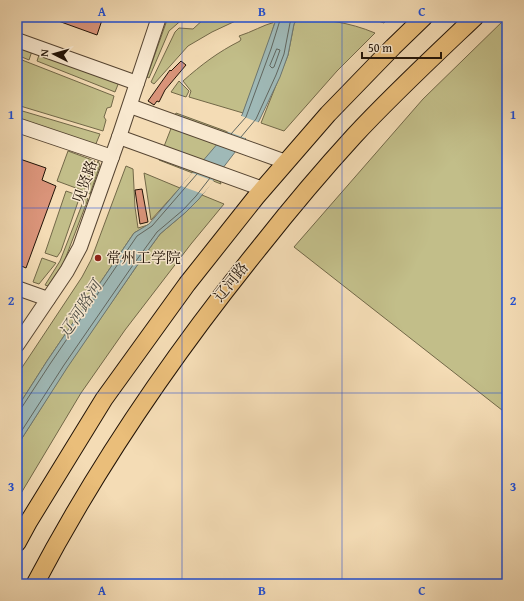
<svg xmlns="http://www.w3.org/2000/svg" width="524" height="601" font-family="'Gentium Book Plus','Noto Serif SC',serif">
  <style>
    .green { fill: #c2be89; stroke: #726848 }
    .water { fill: #9fb9b7; stroke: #6d7771 }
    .pier { fill: #f4dcb5 }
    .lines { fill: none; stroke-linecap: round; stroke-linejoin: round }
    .shore { stroke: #60665f; stroke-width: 1 }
    .building { fill: #db957b; stroke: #211307 }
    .minor-casing { stroke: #564532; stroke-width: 16 }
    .major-casing { stroke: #211307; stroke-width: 19 }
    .minor { stroke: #f8e8cf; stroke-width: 14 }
    .major { stroke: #eabe7a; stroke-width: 17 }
    .grid { fill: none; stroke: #1d4ed8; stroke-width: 1; stroke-opacity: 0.55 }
    .poi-dot { fill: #8f2418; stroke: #f8e8cf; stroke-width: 1.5 }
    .labels { text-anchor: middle; stroke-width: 3; stroke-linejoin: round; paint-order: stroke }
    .street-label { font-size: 15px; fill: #211307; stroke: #f8e8cf }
    .poi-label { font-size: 15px; fill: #211307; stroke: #f8e8cf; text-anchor: start }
    .water-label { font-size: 16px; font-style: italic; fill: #4d4d45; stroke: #f8e8cf }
    .neatline { fill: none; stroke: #1d4ed8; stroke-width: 1.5 }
    .grid-label { font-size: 13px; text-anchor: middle; font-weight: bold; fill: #1d4ed8 }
  </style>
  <rect width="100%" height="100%" fill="#f4dcb5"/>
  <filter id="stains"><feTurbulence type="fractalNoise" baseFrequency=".005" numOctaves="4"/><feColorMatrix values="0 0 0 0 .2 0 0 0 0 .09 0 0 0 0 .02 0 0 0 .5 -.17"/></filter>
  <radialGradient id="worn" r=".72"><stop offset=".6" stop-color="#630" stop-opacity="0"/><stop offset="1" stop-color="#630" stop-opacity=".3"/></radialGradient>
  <g class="green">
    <polygon points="168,17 185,17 169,31 149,78 147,77"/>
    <polygon points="206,17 244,17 212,32 188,46 154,84 151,82 175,32 179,28 193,29"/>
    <polygon points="366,17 390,17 384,23"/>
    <polygon points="507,17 507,414 294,247 423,99"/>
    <path d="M297,19C324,19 349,22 375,33L337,71L284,131L261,123L288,55L294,24Z"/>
    <path d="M275,22L267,48L243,113L189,97L191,91L183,81C201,65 218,52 240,41L241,39L239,36C252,32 263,25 275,22Z"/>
    <polygon points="17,46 32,51 29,60 17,55"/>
    <polygon points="40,52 119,82 115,92 37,61"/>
    <polygon points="17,58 114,96 111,107 107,108 104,117 106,120 103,131 17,105"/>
    <polygon points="179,81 189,91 186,97 171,92"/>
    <polygon points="19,110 100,134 95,146 17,119"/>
    <polygon points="176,113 239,136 235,138 174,117"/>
    <polygon points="172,126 229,146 220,170 163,149"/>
    <polygon points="68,151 95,161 84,191 57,181"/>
    <polygon points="160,156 219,179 221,184 159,160"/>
    <polygon points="98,161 100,165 90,194 87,193"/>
    <polygon points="126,166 133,169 135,207 138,228 148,225 134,233 47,361 17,408 17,375 82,277 91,260"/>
    <polygon points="144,173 180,188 151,220"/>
    <polygon points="66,191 80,196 61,251 57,257 45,253"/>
    <polygon points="202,195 224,204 191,244 125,330 81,393 17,500 17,446 69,364 136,267 160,234 186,212"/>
    <polygon points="85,197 88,199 64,262 48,286 45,285 60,261"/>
    <polygon points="42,258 56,263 39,284 33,282"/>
  </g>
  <polygon class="water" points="277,17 298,17 294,24 288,55 280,77 259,121 199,199 186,212 160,234 136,267 67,368 17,446 17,408 47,361 134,233 149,224 242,115"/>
  <g class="pier">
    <polygon points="275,17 300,17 299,19 286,20 273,23"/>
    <polygon points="239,115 260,123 248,139 226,131"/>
    <polygon points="192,173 214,181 203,194 181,186"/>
  </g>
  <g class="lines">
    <g class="shore">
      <polygon points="277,49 280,50 274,67 272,68 270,66"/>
      <polyline points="231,134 246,117 271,49 281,17"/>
      <polyline points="241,137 256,119 276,75 284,54 290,23 293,17"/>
      <polyline points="17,409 22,407 50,364 137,236 152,226 197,174"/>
      <polyline points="17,438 64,365 133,265 157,232 183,210 196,196 210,178"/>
    </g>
  </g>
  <g class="building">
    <polygon points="51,17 103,17 97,35 50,18"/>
    <polygon points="181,61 186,65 165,90 159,102 157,101 154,105 148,101 170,70 171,71"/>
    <polygon points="17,158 46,168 42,180 56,186 26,268 17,264 17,201 21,190 17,188"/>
    <polygon points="142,189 148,222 140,224 135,190"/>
  </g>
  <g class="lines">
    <g class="minor-casing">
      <g id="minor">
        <polyline points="17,40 137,83"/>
        <polyline points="130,106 286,162"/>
        <polyline points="17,125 112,157"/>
        <polyline points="119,137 263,189"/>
        <polyline points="17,288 48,299"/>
        <polyline points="17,345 67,271 80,247 119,137 159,17"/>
      </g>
    </g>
    <g class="major-casing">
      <g id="major">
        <polyline points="17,543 29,521 104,399 187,284 256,197 328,114 393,47 424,17"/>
        <path d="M35,584C98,464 175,352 260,247C290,209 321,172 354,136C392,95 434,56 475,17"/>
      </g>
    </g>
    <use href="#minor" class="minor"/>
    <use href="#major" class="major"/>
  </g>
  <path class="grid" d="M182,17V584M342,17V584M17,208H507M17,393H507"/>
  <circle class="poi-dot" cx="98" cy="258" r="4"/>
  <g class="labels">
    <g class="street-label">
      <text transform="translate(85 182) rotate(-71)" y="5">见贤路</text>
      <text transform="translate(231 282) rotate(-51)" y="5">辽河路</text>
    </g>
    <g class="poi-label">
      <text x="106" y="263">常州工学院</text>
    </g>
    <g class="water-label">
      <text transform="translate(80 309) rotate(-57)" y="6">辽河路河</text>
    </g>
  </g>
  <rect width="524" height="601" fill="none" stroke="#f4dcb5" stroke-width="44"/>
  <g transform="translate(54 54) rotate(276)" stroke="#f8e8cf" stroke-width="3" paint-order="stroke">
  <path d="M0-3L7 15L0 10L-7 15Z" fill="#211307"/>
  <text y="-6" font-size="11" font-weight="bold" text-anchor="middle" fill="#211307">N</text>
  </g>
  <path d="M362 52v6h79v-6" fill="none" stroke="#211307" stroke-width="2"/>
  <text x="368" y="52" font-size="12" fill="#211307" stroke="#f8e8cf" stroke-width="3" paint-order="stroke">50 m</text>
  <rect x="22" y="22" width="480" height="557" class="neatline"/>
  <g class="grid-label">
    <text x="102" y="16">A</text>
    <text x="262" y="16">B</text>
    <text x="422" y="16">C</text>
    <text x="11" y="119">1</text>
    <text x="513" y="119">1</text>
    <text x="11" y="305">2</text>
    <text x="513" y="305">2</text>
    <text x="11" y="491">3</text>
    <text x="513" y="491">3</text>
    <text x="102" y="595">A</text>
    <text x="262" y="595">B</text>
    <text x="422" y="595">C</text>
  </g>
  <rect width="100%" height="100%" filter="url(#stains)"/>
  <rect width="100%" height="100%" fill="url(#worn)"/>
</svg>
